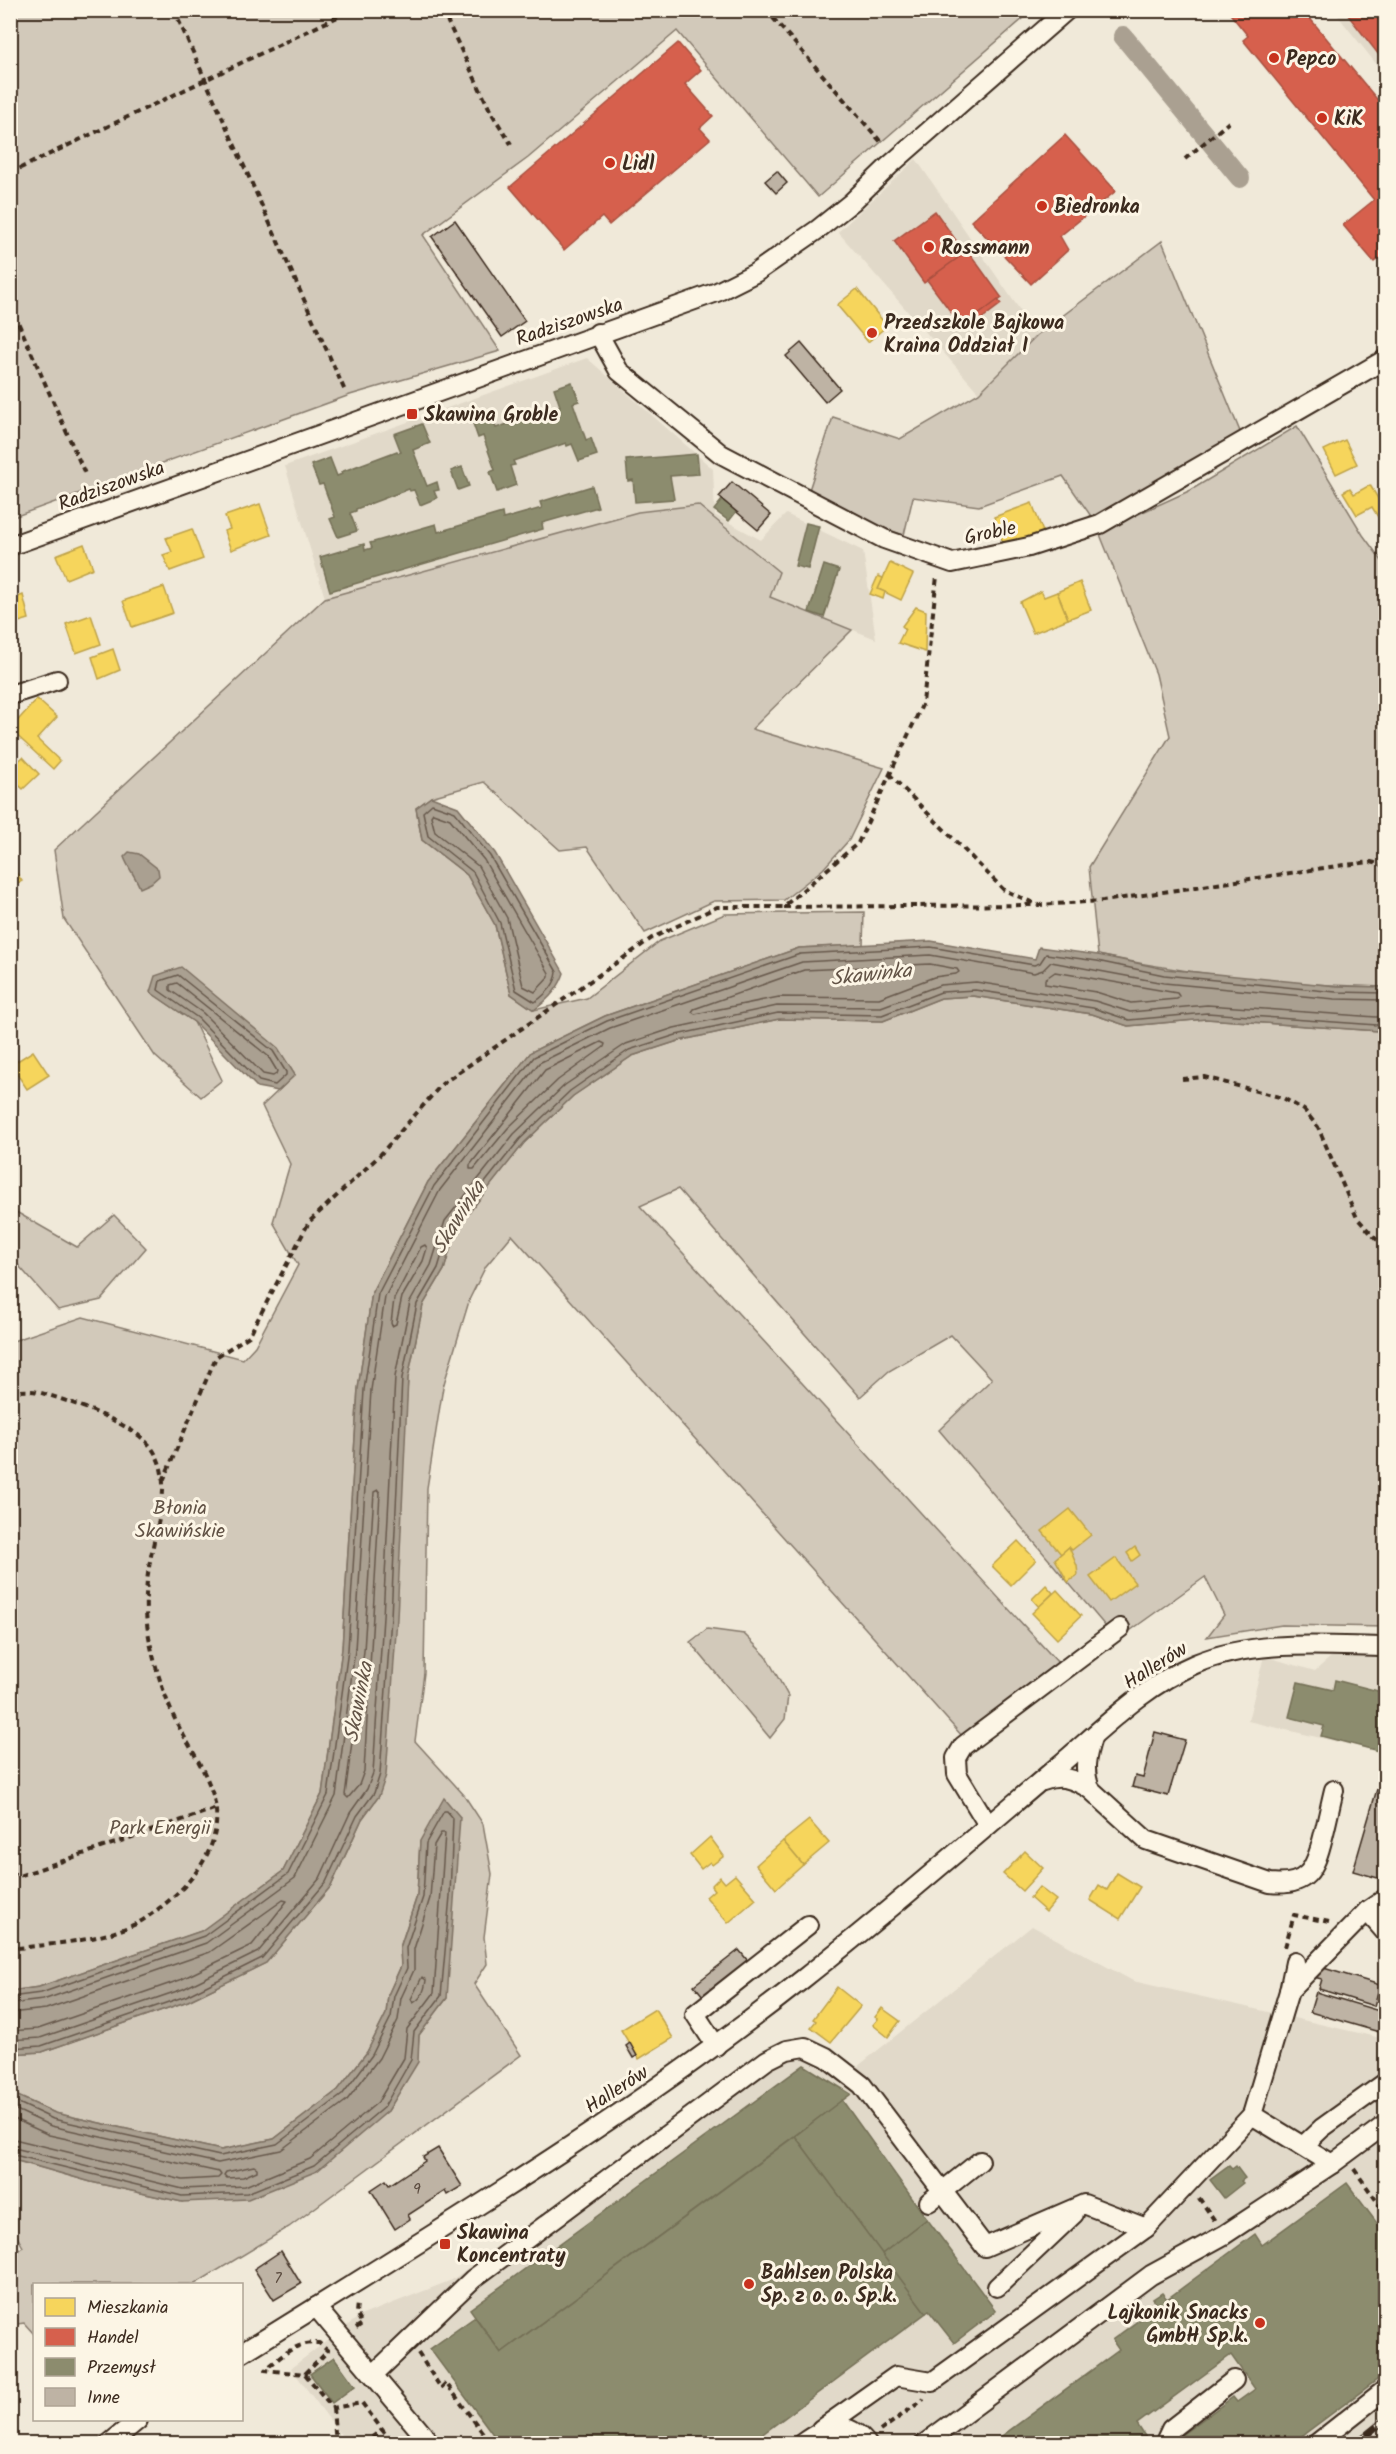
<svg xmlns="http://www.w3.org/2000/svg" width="1396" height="2454" font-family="Kalam,sans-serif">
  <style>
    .built { fill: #e1d9c9 }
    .green { fill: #d2c9ba; stroke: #867a6c; stroke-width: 1.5 }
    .water { fill: #aaa091; stroke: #7e7163; stroke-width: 1.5 }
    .homes { fill: #f6d55c; stroke: #bea249; stroke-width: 1.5 }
    .shops { fill: #d6604d; stroke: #a8503f; stroke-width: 1.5 }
    .industry { fill: #8c8c6e; stroke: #746f56; stroke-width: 1.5 }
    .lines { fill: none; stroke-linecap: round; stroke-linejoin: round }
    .shore { stroke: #67594c; stroke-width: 1.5 }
    .canal { stroke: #aaa091; stroke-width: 20 }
    .building { fill: #beb3a4; stroke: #3b2a1e; stroke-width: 1.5 }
    .minor-casing { stroke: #3b2a1e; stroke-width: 22 }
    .path { stroke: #3b2a1e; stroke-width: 4; stroke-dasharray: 6 4.5; stroke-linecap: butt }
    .minor { stroke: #fcf5e5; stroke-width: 18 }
    .rail-casing { stroke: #3b2a1e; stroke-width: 7 }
    .rail { stroke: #fcf5e5; stroke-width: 4.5; stroke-dasharray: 14; stroke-linecap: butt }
    .poi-dot { fill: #c8321e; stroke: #fcf5e5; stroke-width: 2 }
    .labels { text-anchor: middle; stroke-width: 6; stroke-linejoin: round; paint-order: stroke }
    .number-label { font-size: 16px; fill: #5c4c40 }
    .poi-label { font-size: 20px; font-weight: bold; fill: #3b2a1e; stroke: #fcf5e5; text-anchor: start }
    .street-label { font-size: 20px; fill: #3b2a1e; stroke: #fcf5e5 }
    .park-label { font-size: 20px; fill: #615245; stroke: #fcf5e5 }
    .water-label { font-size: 21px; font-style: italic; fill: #625346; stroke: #fcf5e5 }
  </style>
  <rect width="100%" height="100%" fill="#f0e9d9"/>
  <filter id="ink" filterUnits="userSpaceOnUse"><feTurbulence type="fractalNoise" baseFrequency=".0167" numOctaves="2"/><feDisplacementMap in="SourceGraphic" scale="12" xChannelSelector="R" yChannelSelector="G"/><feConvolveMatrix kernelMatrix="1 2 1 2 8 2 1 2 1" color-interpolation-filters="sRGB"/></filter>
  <g filter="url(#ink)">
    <g class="built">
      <polygon points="1334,11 1385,11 1385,75"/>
      <polygon points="916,159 1037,335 979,393 838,232"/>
      <polygon points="587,358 713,469 715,515 761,540 786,514 863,551 876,639 770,597 443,567 325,598 285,466"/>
      <polygon points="1333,1655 1385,1657 1385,1753 1248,1721 1264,1656 1315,1671"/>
      <polygon points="1032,1926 1133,1981 1385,2039 1385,2443 347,2443 291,2368 360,2316 452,2280 772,2047 799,2037 857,2067"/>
    </g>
    <g class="green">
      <polygon points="11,10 1032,10 1032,11 818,197 677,31 528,158 423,235 500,351 350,395 11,518"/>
      <polygon points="1162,241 1241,434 1093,519 1063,476 979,506 913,497 904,535 880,527 809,490 833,417 900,439 979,393 1037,335"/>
      <path d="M1297,426L1363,535L1385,565V987C1289,985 1192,975 1098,955L1089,867L1170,736L1156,674L1099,532L1191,490Z"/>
      <polygon points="698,505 779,572 770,597 852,630 752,729 884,768 849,840 823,869 784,900 714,901 645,933 587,847 560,850 484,782 431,797 416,808 422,840 467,875 495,925 511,994 534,1010 587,998 660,941 725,914 864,912 863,945 799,948 605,1016 531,1052 428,1182 372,1292 358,1389 342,1649 322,1794 283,1871 202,1931 39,1987 11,1991 10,1342 83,1317 243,1359 255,1346 298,1265 273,1222 290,1164 262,1106 295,1075 150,992 194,1022 222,1080 201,1097 155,1056 64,919 54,850 325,598 638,512"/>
      <polygon points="973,996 1092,1014 1128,1026 1206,1019 1379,1031 1385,1028 1385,1627 1282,1625 1207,1637 1224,1615 1205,1577 1117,1640 939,1430 992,1379 951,1335 889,1371 860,1397 678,1189 640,1206 1060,1665 963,1737 512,1235 486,1266 470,1298 443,1387 427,1488 424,1673 415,1741 464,1795 483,1824 492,1874 484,1937 487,1964 474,1984 521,2055 289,2227 195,2284 34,2284 34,2334 24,2323 11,2325 11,2255 23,2247 11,2226 10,2159 91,2182 182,2202 388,2111 417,2062 419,2035 447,1998 420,1841 417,1896 400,1947 401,1966 388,1995 386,2014 367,2052 338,2090 274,2139 221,2150 55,2113 11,2093 11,2054 42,2052 188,2001 266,1963 331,1886 362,1819 379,1796 408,1378 423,1305 444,1270 456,1229 524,1143 573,1096 632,1056 678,1041 779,1019 883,1021 941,998"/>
      <polygon points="11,1209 77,1247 114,1215 146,1248 101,1300 58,1310 11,1257"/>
      <polygon points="707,1629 744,1634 766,1656 788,1696 785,1719 770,1738 690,1642"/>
    </g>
    <g class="water">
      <path d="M431,797L458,807L495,853L564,973C559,989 548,1000 534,1010L511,994L495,925L467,875L422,840L416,808Z"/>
      <path d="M129,852L139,854L158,869L159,876L151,883L140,888C136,877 128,868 124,857Z"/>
      <polygon points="931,941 1035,959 1039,947 1098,955 1165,969 1337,986 1385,987 1385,1028 1379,1031 1206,1019 1128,1026 1092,1014 973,996 941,998 883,1021 779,1019 678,1041 632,1056 573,1096 524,1143 456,1229 444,1270 423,1305 408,1378 397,1618 386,1775 379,1796 362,1819 331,1886 266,1963 188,2001 42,2052 11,2054 11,1991 39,1987 201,1931 283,1871 322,1794 342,1649 358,1389 372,1292 428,1182 531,1052 605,1016 799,948"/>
      <polygon points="181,967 278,1048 295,1075 278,1091 257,1087 194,1022 150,992 155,976"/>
      <polygon points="444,1798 460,1817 447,1998 419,2035 418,2062 388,2111 317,2171 248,2199 182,2202 91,2182 11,2159 11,2093 55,2113 221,2150 274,2139 338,2090 367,2052 386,2014 388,1995 401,1966 400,1948 417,1896 420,1841"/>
    </g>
    <g class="homes">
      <polygon points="857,289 887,326 868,342 837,305"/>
      <polygon points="1345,440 1357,464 1336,474 1324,450"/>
      <polygon points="1370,485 1386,512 1386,519 1381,522 1372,507 1357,515 1343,492 1350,488 1354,494"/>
      <polygon points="1032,503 1043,532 1004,546 994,517"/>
      <polygon points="260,504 271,535 231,550 224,531 230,529 225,516"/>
      <polygon points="192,529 203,559 170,571 163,555 172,552 166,538"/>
      <polygon points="84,544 93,568 66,579 56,555"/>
      <polygon points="890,563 913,574 901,600 878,589"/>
      <polygon points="878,576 883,578 878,589 885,592 883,599 870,594"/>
      <polygon points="1080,582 1091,610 1068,619 1057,592"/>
      <polygon points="164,587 173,613 132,627 123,601"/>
      <polygon points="1041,591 1044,597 1057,592 1068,619 1033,633 1020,602"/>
      <polygon points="23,595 29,619 12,624 10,600"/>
      <polygon points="916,607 926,611 925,652 898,643 905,629 902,626"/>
      <polygon points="91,615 101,644 76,653 66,624"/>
      <polygon points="113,649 120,670 99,679 92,657"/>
      <polygon points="37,699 57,717 37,739 60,761 53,769 10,729"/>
      <polygon points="23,757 39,774 23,789 10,777 10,764 13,762 15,764"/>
      <polygon points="15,871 22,881 10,888 10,874"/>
      <polygon points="33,1051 49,1075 27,1089 11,1065"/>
      <polygon points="1070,1509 1091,1535 1072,1550 1069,1547 1061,1554 1042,1531"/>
      <polygon points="1018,1541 1036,1560 1011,1585 992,1566"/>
      <polygon points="1069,1547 1077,1566 1078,1575 1068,1582 1055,1559"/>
      <polygon points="1135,1547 1140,1555 1132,1561 1127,1553"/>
      <polygon points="1116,1558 1135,1583 1109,1602 1090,1577"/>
      <polygon points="1046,1585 1053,1593 1039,1607 1032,1599"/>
      <polygon points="1057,1590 1081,1616 1057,1639 1032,1613"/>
      <polygon points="809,1820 829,1843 803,1865 783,1841"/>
      <polygon points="710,1837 724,1856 712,1865 710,1862 701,1869 690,1855"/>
      <polygon points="783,1841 803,1865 776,1889 756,1865"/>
      <polygon points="1025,1851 1043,1868 1022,1891 1003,1874"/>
      <polygon points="1117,1873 1140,1887 1120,1919 1090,1900 1099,1885 1107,1890"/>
      <polygon points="735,1875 756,1899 728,1923 706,1897 714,1890 711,1886 720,1877 725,1883"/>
      <polygon points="1039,1887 1056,1900 1046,1912 1030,1898"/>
      <polygon points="837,1987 861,2006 831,2042 811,2027 816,2021 813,2019"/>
      <polygon points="882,2008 900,2021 888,2037 873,2025 878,2019 875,2017"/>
      <polygon points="655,2009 673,2038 639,2059 621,2030"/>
    </g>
    <g class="shops">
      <polygon points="1227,10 1303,10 1386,110 1386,253 1374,262 1343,225 1374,200 1243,40 1248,36"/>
      <polygon points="1344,10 1386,10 1386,64"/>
      <polygon points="678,43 701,70 685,84 713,116 700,128 710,139 609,225 602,217 564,250 510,187"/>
      <polygon points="1065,135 1116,191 1060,236 1068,250 1031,284 971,221"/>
      <polygon points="935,211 965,253 924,283 894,241"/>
      <polygon points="968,251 1002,298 962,327 927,280"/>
      <polygon points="998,300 1001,304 972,326 969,322"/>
    </g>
    <g class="industry">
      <polygon points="572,382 579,401 573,403 586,440 591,438 597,455 579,461 572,444 567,446 566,443 513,461 515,465 510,466 516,485 497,492 490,472 495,470 483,436 478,438 471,418 490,411 496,428 560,406 554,388"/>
      <polygon points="422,424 430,443 413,450 427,486 437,482 439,490 434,491 437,498 420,505 414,490 410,491 409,489 356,509 356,511 350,513 357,531 338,537 330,519 335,517 323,484 319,485 311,465 330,458 337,476 342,474 341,472 397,451 398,453 401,452 394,434"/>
      <polygon points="697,454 699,474 670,476 674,499 635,502 633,480 628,481 626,460"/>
      <polygon points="462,467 469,486 458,490 451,471"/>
      <polygon points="592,486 598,507 542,523 543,529 330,591 320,557 364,544 365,550 372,548 370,543 436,524 438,532 502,513 503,519 542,508 540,502"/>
      <polygon points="722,500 737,511 729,521 714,510"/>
      <polygon points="806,523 819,526 808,569 795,566"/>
      <polygon points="824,565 839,570 824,617 809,612"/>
      <polygon points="1335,1680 1386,1693 1386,1753 1321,1736 1324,1726 1289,1717 1298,1682 1333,1690"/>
      <polygon points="804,2065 851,2094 501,2353 470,2309"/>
      <polygon points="842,2100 927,2219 882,2254 795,2136"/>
      <polygon points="795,2136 926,2313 749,2444 568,2444 567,2442 564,2444 500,2444 430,2349 475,2317 501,2353"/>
      <polygon points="1229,2166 1232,2169 1236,2166 1245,2178 1241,2181 1243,2183 1224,2198 1210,2180"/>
      <polygon points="1347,2183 1379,2226 1386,2221 1386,2373 1291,2444 1182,2444 1185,2441 1180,2436 1233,2397 1237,2402 1255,2389 1231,2355 1137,2424 1150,2444 991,2444 1119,2350 1112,2340 1158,2306 1153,2299 1162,2293 1167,2299 1255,2234 1262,2245"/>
      <polygon points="927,2219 996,2311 954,2343 929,2311 926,2313 882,2254"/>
      <polygon points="334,2357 355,2386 332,2403 310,2374"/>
    </g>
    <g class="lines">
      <g class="shore">
        <path d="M432,804L455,812L490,856L557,972C556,984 545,995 535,1002L516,990L500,923L473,872L428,836L423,812Z"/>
        <polygon points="433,813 450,819 484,860 549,973 549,977 535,992 523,986 507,918 478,866 435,832 431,816"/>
        <polygon points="930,964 957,969 959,972 956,974 934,977 879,998 779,997 695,1014 692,1012 694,1009 804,970"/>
        <polygon points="1055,972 1177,993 1179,996 1177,999 1131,1003 1096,992 1045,984 1045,979"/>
        <polygon points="178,975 273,1051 286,1072 286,1075 275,1085 259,1081 198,1018 158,990 160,981"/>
        <polygon points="177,983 268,1056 277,1071 276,1074 273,1076 263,1074 203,1013 170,990 170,985"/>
        <polygon points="601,1042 605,1044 604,1047 558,1080 508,1128 474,1169 470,1169 470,1165 545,1070"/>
        <polygon points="425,1245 427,1248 423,1261 402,1297 396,1324 392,1326 391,1323 394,1299 421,1247"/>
        <polygon points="378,1490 380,1493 364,1771 359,1785 348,1798 345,1795 364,1651 374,1492"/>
        <path d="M422,1977L426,1980C425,1989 421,1999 413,2003L411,1999Z"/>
        <polyline points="10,1997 41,1993 204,1936 288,1874 328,1795 348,1650 364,1390 378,1294 434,1186 534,1057 607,1021 800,954 931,947 1034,965 1040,963 1046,954 1097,961 1164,975 1336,992 1386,993"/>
        <polyline points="10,2004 43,2000 206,1943 295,1878 336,1796 355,1650 371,1390 385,1297 440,1190 539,1063 610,1028 802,962 930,955 1034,973 1043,970 1051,962 1164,983 1335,999 1386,1000"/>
        <polyline points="10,2013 46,2009 210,1952 283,1900 287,1901 252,1945 180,1980 38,2029 10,2031"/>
        <polyline points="10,2040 40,2038 183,1989 258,1952 320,1878 350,1813 367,1789 373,1773 383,1617 395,1377 410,1302 431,1265 445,1221 514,1134 565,1085 626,1044 674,1028 777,1006 881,1007 940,985 976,982 1095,1001 1130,1012 1207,1005 1376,1017 1386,1016"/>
        <polyline points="10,2048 41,2046 186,1996 262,1958 326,1882 357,1816 374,1793 380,1774 391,1617 402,1378 417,1304 438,1268 451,1225 520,1139 570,1091 629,1050 676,1035 778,1013 882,1015 941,992 975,990 1093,1008 1129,1020 1207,1013 1377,1025 1386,1023"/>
        <polyline points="10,2099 53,2119 220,2156 277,2144 342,2095 372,2055 391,2017 394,1996 407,1968 406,1948 423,1897 426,1843 444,1811 447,1811 453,1818 450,1896 441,1996 414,2032 411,2060 384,2107 314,2166 247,2193 182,2196 10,2154"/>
        <polyline points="10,2107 51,2126 218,2163 281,2150 347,2100 379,2058 398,2020 401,1998 414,1970 414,1949 430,1898 434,1845 441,1833 445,1833 434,1993 407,2029 404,2058 378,2102 310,2159 245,2186 183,2189 10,2147"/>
        <polyline points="10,2117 49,2135 219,2172 221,2175 218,2178 183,2180 10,2138"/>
        <polygon points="254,2166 257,2168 257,2171 243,2177 227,2178 224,2175 226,2172"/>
      </g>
      <polyline class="canal" points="1123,36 1240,178"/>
    </g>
    <g class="building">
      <polygon points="777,171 787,183 776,193 765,181"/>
      <polygon points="455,220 525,321 502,337 432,237"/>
      <polygon points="801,343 840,389 825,402 786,356"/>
      <polygon points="732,482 771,515 758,530 719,497"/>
      <polygon points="1155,1732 1185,1740 1168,1796 1132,1787 1135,1776 1143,1778"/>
      <polygon points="1377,1789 1386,1792 1385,1880 1353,1871"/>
      <polygon points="739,1950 753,1967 708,2002 694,1985"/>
      <polygon points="1317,1966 1380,1985 1374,2006 1319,1989 1322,1979 1313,1977"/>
      <polygon points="1316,1992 1386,2013 1386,2034 1310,2012"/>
      <polygon points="630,2043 637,2056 633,2058 626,2046"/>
      <polygon points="438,2148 462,2186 447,2195 445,2191 408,2215 410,2219 395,2229 371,2190 386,2180 389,2185 425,2161 423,2157"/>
      <polygon points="281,2251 301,2284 274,2300 254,2269"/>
    </g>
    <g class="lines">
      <g class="minor-casing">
        <g id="minor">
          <polyline points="598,333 619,371 721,454 884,539 952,563 1029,547 1100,524 1386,359"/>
          <polyline points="10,546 717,292 755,273 817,230 852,202 889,166 1067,10"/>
          <polyline points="10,695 57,680"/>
          <path d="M1043,1781C1061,1774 1074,1779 1090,1789C1083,1770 1086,1757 1092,1738"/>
          <path d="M1090,1789L1146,1840L1270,1883C1307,1887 1315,1870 1323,1837C1327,1822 1330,1806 1334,1790"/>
          <polyline points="988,1825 957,1774 956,1758 963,1746 1120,1628"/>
          <polyline points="1367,1911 1386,1933"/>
          <polyline points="1295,1962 1289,1991 1252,2115 1332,2164"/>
          <polyline points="1289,1991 1367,1911 1386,1898"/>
          <polyline points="716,2046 695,2014 808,1925"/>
          <polyline points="1303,2146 1322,2128 1386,2082"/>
          <polyline points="929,2202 980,2161"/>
          <polyline points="997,2287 1074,2214"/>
          <polyline points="316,2307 431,2444"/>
          <path d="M242,2353C433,2234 626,2119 803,1979C890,1911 973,1838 1057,1767C1100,1731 1143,1686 1195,1664C1255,1639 1322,1646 1386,1647"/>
          <polyline points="374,2374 473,2279 767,2060 787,2050 805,2047 826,2057 862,2085 985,2247 1084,2204 1146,2228"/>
          <polyline points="821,2429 896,2376 932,2382 1146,2228 1252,2115"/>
          <polyline points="109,2444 138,2420"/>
          <path d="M801,2444C824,2427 845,2416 867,2444"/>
          <polyline points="924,2444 1151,2275 1224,2235 1332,2164 1386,2124"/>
          <polyline points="1164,2444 1171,2429 1234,2380"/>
          <polyline points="1316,2444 1386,2389"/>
        </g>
      </g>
      <g class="path">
        <polyline points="174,10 345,391"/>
        <polyline points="442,10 491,112 511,144"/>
        <polyline points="766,10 881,142"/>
        <polyline points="1185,159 1229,122"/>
        <polyline points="10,173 352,10"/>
        <polyline points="10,304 86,476"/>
        <polyline points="889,774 1004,890 1038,905 1103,901 1337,866 1371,862 1386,866"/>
        <polyline points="784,907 1034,905"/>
        <polyline points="1182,1079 1204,1077 1283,1098 1304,1110 1318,1127 1357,1218 1376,1239 1386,1244"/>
        <path d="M10,1392C19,1391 29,1390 38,1392C67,1400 137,1424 153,1450C173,1481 158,1519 152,1551C147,1575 144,1599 147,1624C151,1654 161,1687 173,1715C185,1741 203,1764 212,1792C228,1839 197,1879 161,1907C151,1914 142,1922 131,1926C93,1942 50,1944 10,1949"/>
        <polyline points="163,1481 216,1357 249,1336 309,1222 379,1156 442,1084 652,938 717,907 783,907 858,843 923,703 937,576"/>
        <polyline points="10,1873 19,1876 217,1808"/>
        <polyline points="1285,1947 1294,1915 1329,1922"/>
        <polyline points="1354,2169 1386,2214"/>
        <polyline points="1199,2198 1215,2221"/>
        <polyline points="356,2328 362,2324 356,2313 357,2303"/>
        <polyline points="418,2353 441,2388 446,2383 491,2444"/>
        <path d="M305,2374L328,2351L319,2343C295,2342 283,2355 265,2370L305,2374L333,2408L362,2403L393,2444"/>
        <polyline points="333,2408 336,2444"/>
        <polyline points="880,2431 924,2399"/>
        <polyline points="364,2444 382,2429"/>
      </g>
      <use href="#minor" class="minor"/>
      <g class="rail-casing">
        <polyline id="rail" points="1355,2444 1386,2419"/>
      </g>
      <use href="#rail" class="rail"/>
    </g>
  </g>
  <g class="poi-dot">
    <circle cx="1274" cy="58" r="6"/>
    <circle cx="1322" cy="118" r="6"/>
    <circle cx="610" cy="163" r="6"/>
    <circle cx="1042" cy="206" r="6"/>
    <circle cx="929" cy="247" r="6"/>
    <circle cx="872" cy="333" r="6"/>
    <rect x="406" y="408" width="12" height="12" rx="3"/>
    <rect x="439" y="2238" width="12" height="12" rx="3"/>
    <circle cx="749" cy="2284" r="6"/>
    <circle cx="1260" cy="2323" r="6"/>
  </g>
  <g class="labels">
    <g class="number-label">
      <text x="417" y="2194">9</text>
      <text x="278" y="2283">7</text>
    </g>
    <g class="poi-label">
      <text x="1286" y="65">Pepco</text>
      <text x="1334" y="125">KiK</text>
      <text x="622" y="170">Lidl</text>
      <text x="1054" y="213">Biedronka</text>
      <text x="941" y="254">Rossmann</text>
      <text x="884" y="329">Przedszkole Bajkowa<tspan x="884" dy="23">Kraina Oddział I</tspan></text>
      <text x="424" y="421">Skawina Groble</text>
      <text x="457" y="2239">Skawina<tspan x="457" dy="23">Koncentraty</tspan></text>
      <text x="761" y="2279">Bahlsen Polska<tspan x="761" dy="23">Sp. z o. o. Sp.k.</tspan></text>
      <text x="1248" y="2319" text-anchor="end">Lajkonik Snacks<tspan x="1248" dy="23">GmbH Sp.k.</tspan></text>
    </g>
    <g class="street-label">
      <text transform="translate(569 321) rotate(-19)" y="7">Radziszowska</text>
      <text transform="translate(111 485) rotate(-20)" y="7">Radziszowska</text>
      <text transform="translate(990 532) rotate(-12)" y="7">Groble</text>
      <text transform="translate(1155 1665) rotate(-32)" y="7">Hallerów</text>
      <text transform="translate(616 2089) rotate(-33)" y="7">Hallerów</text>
    </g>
    <g class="park-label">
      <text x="180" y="1514">Błonia<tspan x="180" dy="23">Skawińskie</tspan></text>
      <text x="160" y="1834">Park Energii</text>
    </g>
    <g class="water-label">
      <text transform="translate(871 974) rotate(-6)" y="7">Skawinka</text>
      <text transform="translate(458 1217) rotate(-58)" y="7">Skawinka</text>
      <text transform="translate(358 1702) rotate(-79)" y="7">Skawinka</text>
    </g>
  </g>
  <rect width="1396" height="2454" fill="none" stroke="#fcf5e5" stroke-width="36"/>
  <rect x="18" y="18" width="1360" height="2418" fill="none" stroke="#3b2a1e" stroke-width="2" filter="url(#ink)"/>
  <rect x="33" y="2283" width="210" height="138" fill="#fcf5e5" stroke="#afa495" stroke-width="1.5"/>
  <rect x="45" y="2298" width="30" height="18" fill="#f6d55c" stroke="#afa495" stroke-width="1.5"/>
  <text x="87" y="2313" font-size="18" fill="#3b2a1e">Mieszkania</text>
  <rect x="45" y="2328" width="30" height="18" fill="#d6604d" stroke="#afa495" stroke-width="1.5"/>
  <text x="87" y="2343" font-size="18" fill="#3b2a1e">Handel</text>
  <rect x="45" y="2358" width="30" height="18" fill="#8c8c6e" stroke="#afa495" stroke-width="1.5"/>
  <text x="87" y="2373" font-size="18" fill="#3b2a1e">Przemysł</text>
  <rect x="45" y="2388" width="30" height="18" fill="#beb3a4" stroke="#afa495" stroke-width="1.5"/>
  <text x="87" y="2403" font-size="18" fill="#3b2a1e">Inne</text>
</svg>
